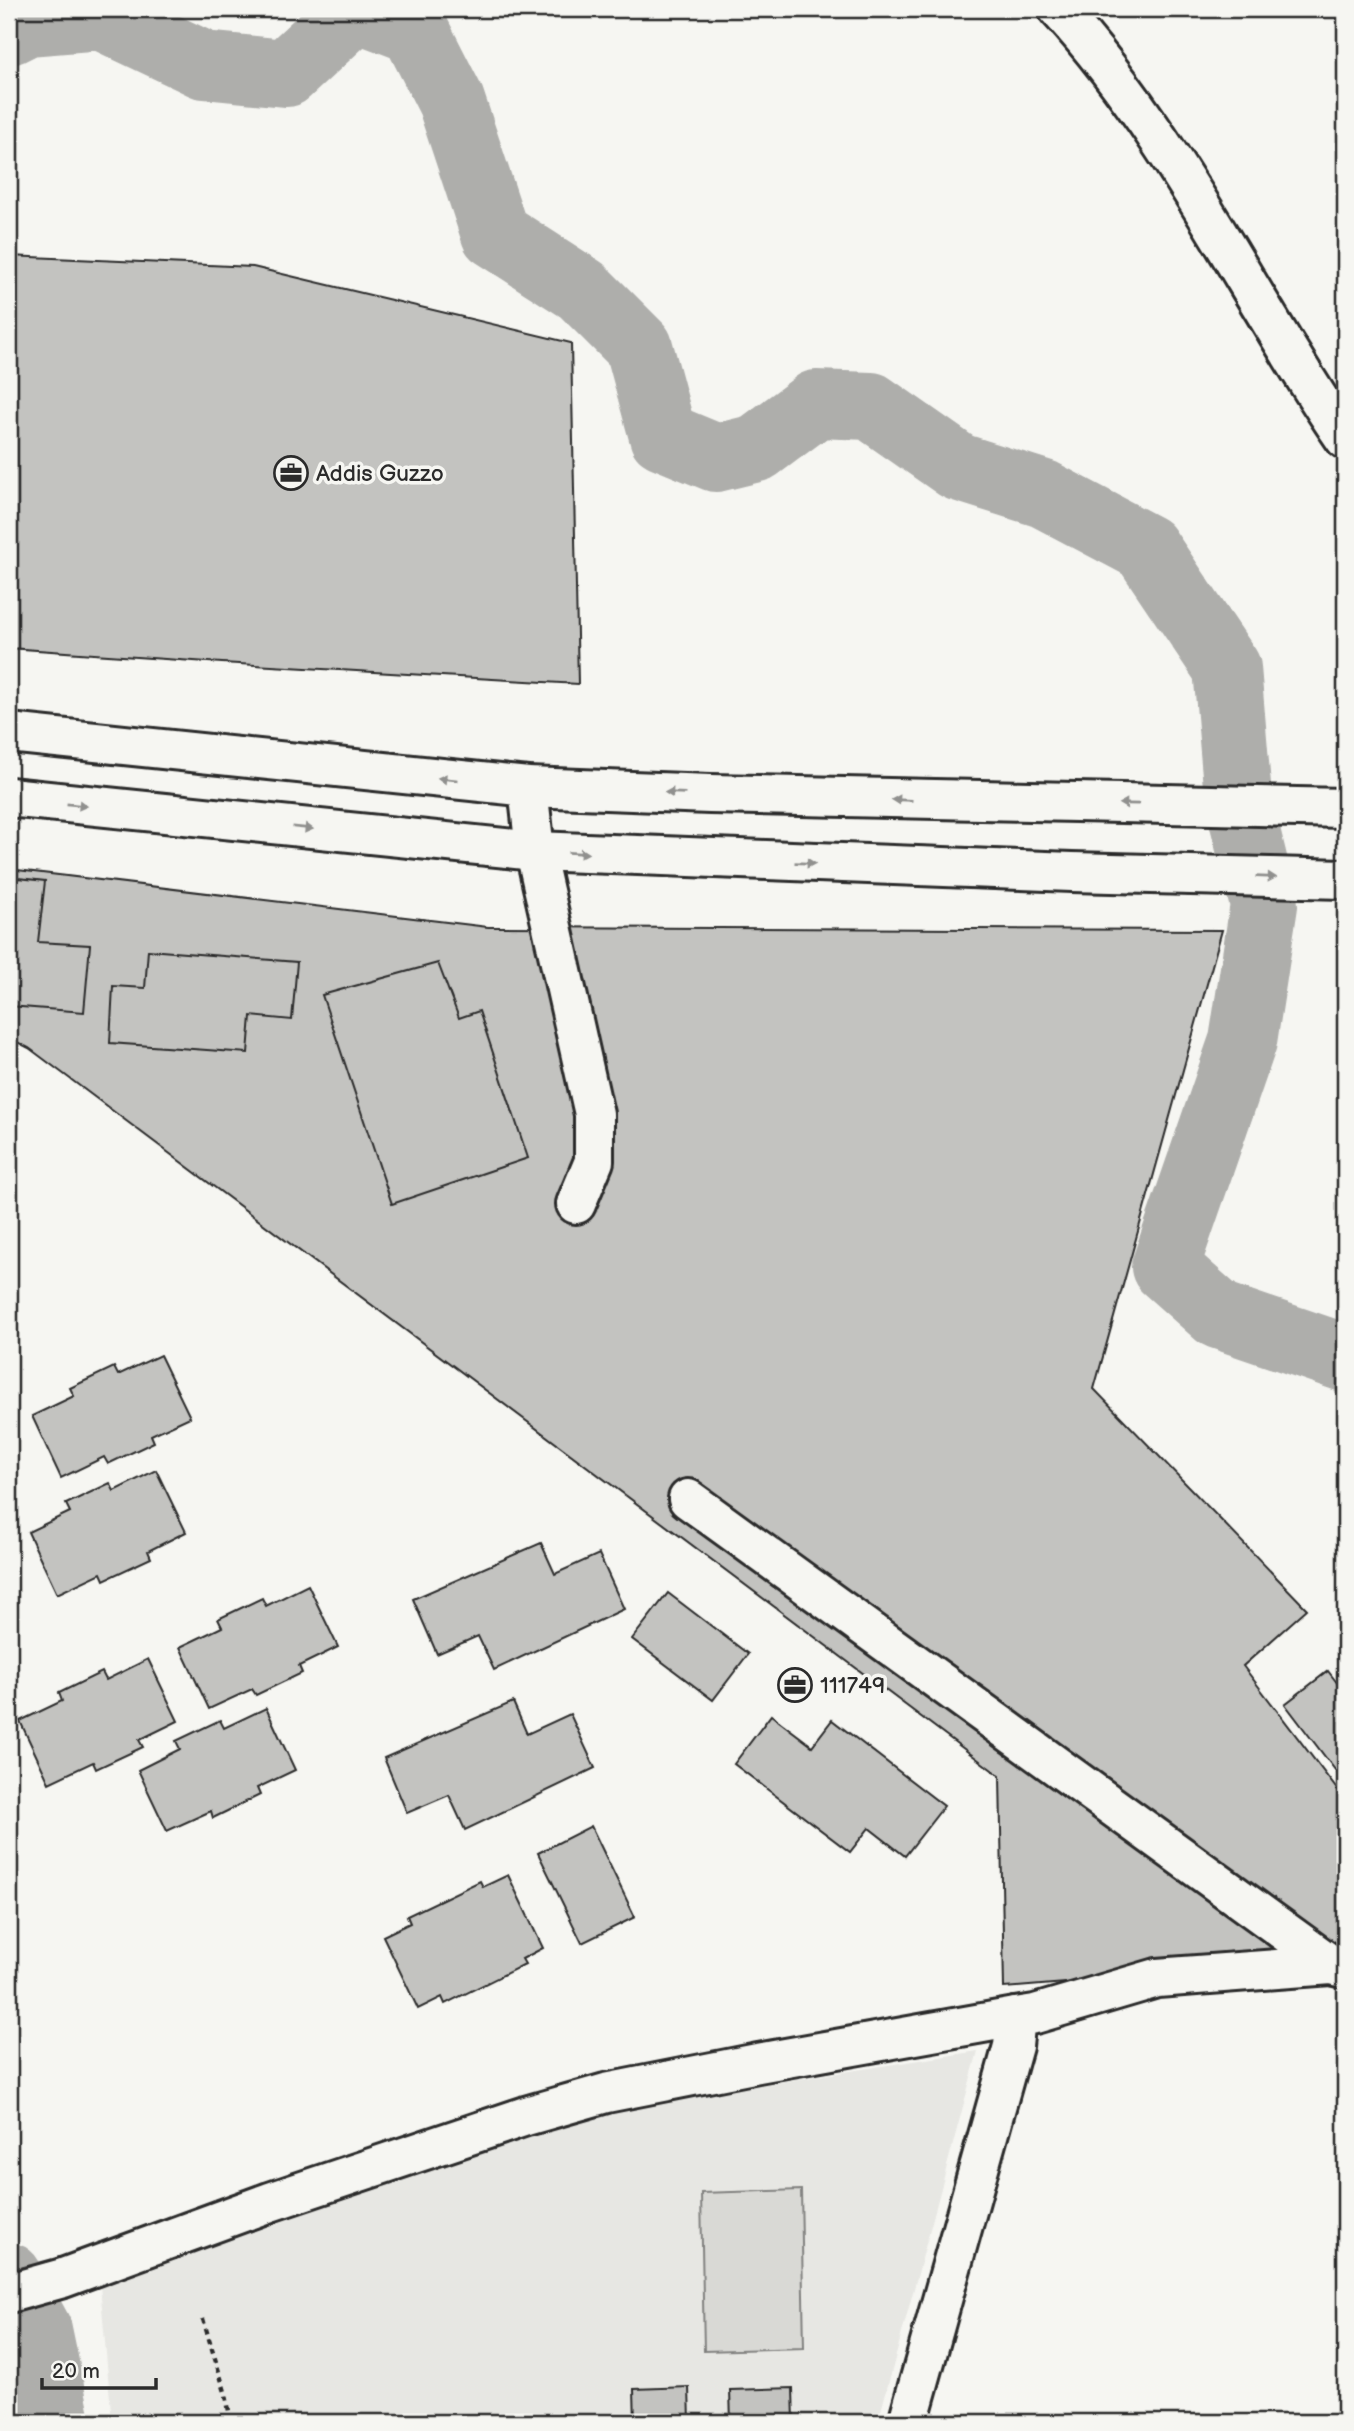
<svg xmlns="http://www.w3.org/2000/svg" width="1354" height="2431" font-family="'Balsamiq Sans',sans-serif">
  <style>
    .built { fill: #e7e7e3 }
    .green { fill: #d9d9d5; stroke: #828280; stroke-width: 2 }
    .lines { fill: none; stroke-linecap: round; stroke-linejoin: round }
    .river { stroke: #aeaeab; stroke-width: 68 }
    .building { fill: #c3c3c0; stroke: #2b2b2b; stroke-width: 2 }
    .minor-casing { stroke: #2b2b2b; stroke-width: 44 }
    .major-casing { stroke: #2b2b2b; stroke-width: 44 }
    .path { stroke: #2b2b2b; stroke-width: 4.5; stroke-dasharray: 5 5; stroke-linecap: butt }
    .minor { stroke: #f6f6f2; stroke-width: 38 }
    .major { stroke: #f6f6f2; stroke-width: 38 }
    .oneway { fill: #90908e }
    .labels { text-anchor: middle; stroke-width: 7; stroke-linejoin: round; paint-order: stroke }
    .poi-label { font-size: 23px; fill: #2b2b2b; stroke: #f6f6f2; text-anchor: start }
  </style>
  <rect width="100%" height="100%" fill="#f6f6f2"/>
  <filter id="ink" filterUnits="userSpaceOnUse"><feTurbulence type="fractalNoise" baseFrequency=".0143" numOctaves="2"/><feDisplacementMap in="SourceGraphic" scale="14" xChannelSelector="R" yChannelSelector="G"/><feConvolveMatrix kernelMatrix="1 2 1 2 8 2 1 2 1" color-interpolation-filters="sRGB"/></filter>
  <g filter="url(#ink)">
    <polygon class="built" points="978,2051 878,2422 112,2422 100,2285 601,2110"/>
    <polygon class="green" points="801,2190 804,2348 704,2351 701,2193"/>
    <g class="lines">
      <g class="river">
        <polyline points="360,9 415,30 451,101 495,234 582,290 639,347 663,436 716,458 757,448 816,404 871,406 958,467 1044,494 1146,548 1227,668 1238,798 1264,905 1243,1041 1165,1267 1219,1315 1345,1358"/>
        <polyline points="9,31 27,22 101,16 204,65 286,73 355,9"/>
        <polyline points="9,2277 38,2330 57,2422"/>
      </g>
    </g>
    <g class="building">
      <polygon points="9,256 253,267 571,343 578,684 222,663 9,648"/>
      <polygon points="9,869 488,927 1222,930 1094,1389 1307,1609 1243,1666 1345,1800 1345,1960 1004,1988 1000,1776 29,1048 9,1038"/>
      <polygon points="9,877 45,881 38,942 90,945 84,1012 9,1006"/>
      <polygon points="148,950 297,962 292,1020 251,1016 248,1053 110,1043 113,986 145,988"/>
      <polygon points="438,963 459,1018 479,1011 528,1158 392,1204 322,995"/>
      <polygon points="160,1355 190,1417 151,1435 154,1442 108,1464 104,1457 61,1478 32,1416 74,1396 70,1388 114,1367 118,1375"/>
      <polygon points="156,1470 186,1532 148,1551 151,1558 104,1580 101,1573 57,1594 28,1532 70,1512 66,1504 110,1483 114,1491"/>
      <polygon points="541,1543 555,1574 599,1554 624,1609 494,1670 478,1636 437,1654 413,1599"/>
      <polygon points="308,1585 338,1647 299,1666 302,1673 256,1695 252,1689 209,1709 180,1647 222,1627 218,1619 262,1598 266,1606"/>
      <polygon points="668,1593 748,1654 713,1700 632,1639"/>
      <polygon points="148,1659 178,1721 139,1740 143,1747 96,1769 93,1762 49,1783 20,1721 62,1701 59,1693 102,1672 106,1680"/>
      <polygon points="1328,1671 1345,1693 1345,1783 1285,1704"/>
      <polygon points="513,1702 527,1734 570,1714 595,1768 465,1830 449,1795 407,1813 384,1758"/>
      <polygon points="266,1708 295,1770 257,1788 260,1795 213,1818 211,1811 167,1831 138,1770 180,1749 176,1741 220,1720 224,1728"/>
      <polygon points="771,1715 812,1746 832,1720 944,1806 905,1856 869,1828 850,1852 734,1764"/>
      <polygon points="591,1826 635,1917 582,1943 538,1853"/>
      <polygon points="508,1875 543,1948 522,1959 525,1964 445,2004 442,1997 418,2009 383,1936 410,1923 407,1916 480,1881 483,1887"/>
      <polygon points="689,2387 690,2422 635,2422 634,2389"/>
      <polygon points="793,2388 794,2422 731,2422 730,2390"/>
    </g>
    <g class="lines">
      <g class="minor-casing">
        <g id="minor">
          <path d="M1058,9C1176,138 1247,296 1345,439"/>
          <polyline points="528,787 535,851 594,1114 594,1161 576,1204"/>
          <polyline points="688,1499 1331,1965"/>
          <polyline points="9,2293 63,2278 270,2202 526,2116 606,2093 758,2063 1016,2017"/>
          <polyline points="908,2422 1013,2046 1016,2017 1035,2014 1157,1978 1331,1965 1340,1967"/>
        </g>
      </g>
      <g class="major-casing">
        <g id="major">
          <polyline points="9,733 528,787 710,794 1345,808"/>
          <polyline points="9,797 535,851 1072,872 1345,879"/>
        </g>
      </g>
      <polyline class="path" points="203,2319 226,2395 231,2422"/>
      <use href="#minor" class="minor"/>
      <use href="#major" class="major"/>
    </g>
    <defs><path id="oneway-solid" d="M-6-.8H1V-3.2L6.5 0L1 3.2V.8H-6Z" transform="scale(1.75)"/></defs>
    <g class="oneway">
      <use href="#oneway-solid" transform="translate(448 779) rotate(-174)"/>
      <use href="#oneway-solid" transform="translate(675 793) rotate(-178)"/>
      <use href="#oneway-solid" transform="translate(902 800) rotate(-178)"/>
      <use href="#oneway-solid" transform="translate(1129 804) rotate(-179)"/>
      <use href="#oneway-solid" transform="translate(77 805) rotate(6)"/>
      <use href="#oneway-solid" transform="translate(303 828) rotate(6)"/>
      <use href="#oneway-solid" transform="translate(578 853) rotate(3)"/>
      <use href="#oneway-solid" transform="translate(805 863) rotate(2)"/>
      <use href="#oneway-solid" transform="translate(1266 877) rotate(2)"/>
    </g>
  </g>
  <defs>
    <g id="office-ring" transform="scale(1.75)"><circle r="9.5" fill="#f6f6f2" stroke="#2b2b2b" stroke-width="1.5"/><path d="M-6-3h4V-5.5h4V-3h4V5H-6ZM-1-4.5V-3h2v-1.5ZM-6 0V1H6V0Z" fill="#2b2b2b"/></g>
  </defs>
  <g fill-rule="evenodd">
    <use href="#office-ring" x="291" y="473"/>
    <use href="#office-ring" x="795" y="1685"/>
  </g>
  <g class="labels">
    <g class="poi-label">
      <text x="316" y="481">Addis Guzzo</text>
      <text x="820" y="1693">111749</text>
    </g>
  </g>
  <rect width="1354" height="2431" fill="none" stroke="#f6f6f2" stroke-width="35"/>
  <rect x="18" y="18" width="1319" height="2396" fill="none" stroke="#2b2b2b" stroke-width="2.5" filter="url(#ink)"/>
  <path d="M42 2378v10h114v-10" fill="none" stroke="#2b2b2b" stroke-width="3.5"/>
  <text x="52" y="2378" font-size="21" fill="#2b2b2b" stroke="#f6f6f2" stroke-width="5" paint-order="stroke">20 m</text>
</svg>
